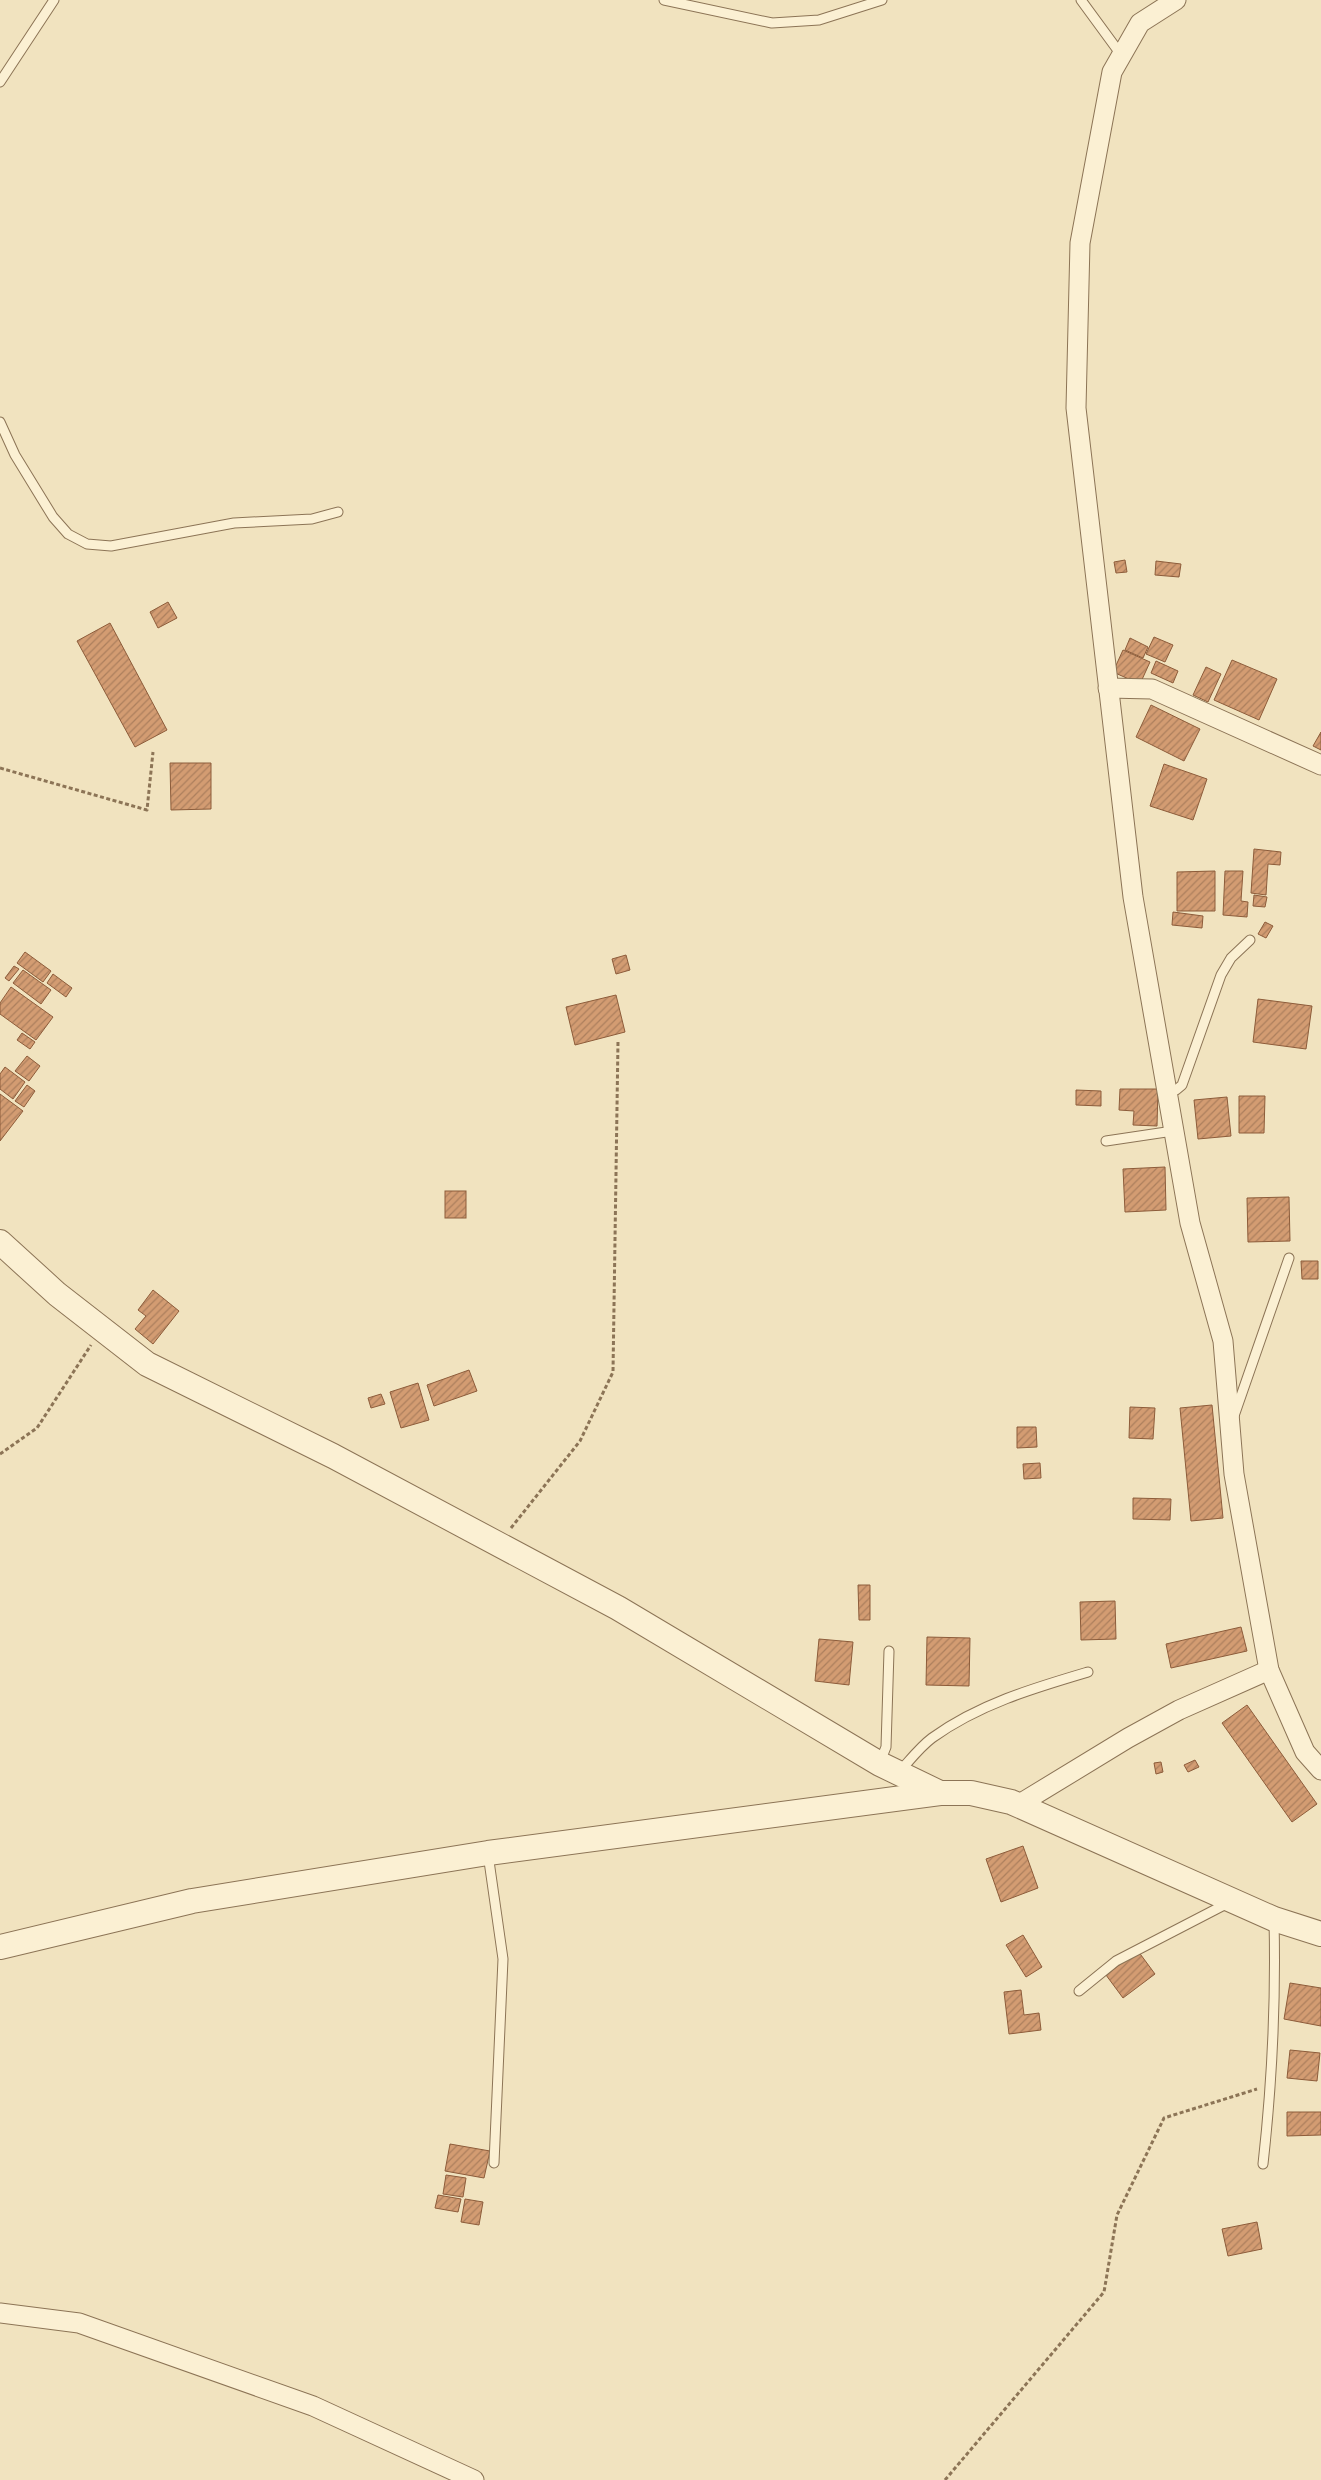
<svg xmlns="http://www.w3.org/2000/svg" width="1321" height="2480" font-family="'IBM Plex Serif',serif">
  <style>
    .building { fill: url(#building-hatch); stroke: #8d5c3a }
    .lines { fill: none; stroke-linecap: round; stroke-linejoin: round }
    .service-casing { stroke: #8c7456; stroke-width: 11 }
    .minor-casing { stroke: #8c7456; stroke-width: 21 }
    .tertiary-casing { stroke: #8c7456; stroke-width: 26 }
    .path { stroke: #8c7456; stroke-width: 3; stroke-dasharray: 4 2.5; stroke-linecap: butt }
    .service { stroke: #fbf0d3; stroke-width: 9 }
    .minor { stroke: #fbf0d3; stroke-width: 19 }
    .tertiary { stroke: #fbf0d3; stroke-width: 24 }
  </style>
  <defs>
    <pattern id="building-hatch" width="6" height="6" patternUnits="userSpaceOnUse" patternTransform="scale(1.25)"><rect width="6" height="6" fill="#d39c72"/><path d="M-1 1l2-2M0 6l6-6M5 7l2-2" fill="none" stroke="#ac7f5d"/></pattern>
  </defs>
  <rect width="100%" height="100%" fill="#f1e3bf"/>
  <g class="building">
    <polygon points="1125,560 1127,572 1116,573 1114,562"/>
    <polygon points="1156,561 1181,564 1179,577 1155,575"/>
    <polygon points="168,602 177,618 158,628 150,612"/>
    <polygon points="110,623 167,730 135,747 77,641"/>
    <polygon points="1154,637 1173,645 1165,662 1146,654"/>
    <polygon points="1130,638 1148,647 1143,658 1125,650"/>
    <polygon points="1123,650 1150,662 1140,684 1113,672"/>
    <polygon points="1232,660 1277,679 1259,720 1214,700"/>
    <polygon points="1156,661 1178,671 1173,683 1151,673"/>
    <polygon points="1206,667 1221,674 1208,702 1193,695"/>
    <polygon points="1151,705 1200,729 1184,761 1136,737"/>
    <polygon points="1321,732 1321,750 1313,746"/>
    <polygon points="170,763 211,763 211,809 171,810"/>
    <polygon points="1164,764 1207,779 1193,820 1150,806"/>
    <polygon points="1254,849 1281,852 1280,865 1268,864 1266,895 1251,893"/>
    <polygon points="1215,871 1215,911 1177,911 1177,872"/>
    <polygon points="1225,871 1243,871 1241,901 1248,902 1247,917 1223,915"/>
    <polygon points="1254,895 1267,897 1265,907 1253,906"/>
    <polygon points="1173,912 1203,916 1202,928 1172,925"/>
    <polygon points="1265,922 1273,926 1266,938 1258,934"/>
    <polygon points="25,952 51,971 43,982 17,963"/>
    <polygon points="626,955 630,970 616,974 612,959"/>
    <polygon points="14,966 19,969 9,981 5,978"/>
    <polygon points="23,970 51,990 41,1004 13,983"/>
    <polygon points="53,974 72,988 66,997 47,983"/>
    <polygon points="11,987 53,1017 36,1040 0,1014 0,1003"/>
    <polygon points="616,995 625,1032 575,1045 566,1007"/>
    <polygon points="1258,999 1312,1006 1306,1049 1253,1042"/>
    <polygon points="22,1033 35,1042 30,1049 17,1040"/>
    <polygon points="27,1056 40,1066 29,1081 15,1071"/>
    <polygon points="5,1067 25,1082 13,1099 0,1089 0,1074"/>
    <polygon points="27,1085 35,1091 24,1107 15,1101"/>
    <polygon points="1120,1089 1158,1089 1157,1126 1133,1125 1134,1111 1119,1110"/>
    <polygon points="1076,1090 1101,1091 1101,1106 1076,1105"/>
    <polygon points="0,1094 23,1111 0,1141"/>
    <polygon points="1239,1096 1265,1096 1264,1133 1239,1133"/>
    <polygon points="1227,1097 1231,1136 1198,1139 1194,1100"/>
    <polygon points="1165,1167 1166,1210 1125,1212 1123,1169"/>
    <rect x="445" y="1191" width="21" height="27"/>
    <polygon points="1289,1197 1290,1241 1248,1242 1247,1198"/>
    <polygon points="1301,1261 1318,1261 1318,1279 1302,1279"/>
    <polygon points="153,1290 179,1311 153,1344 135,1329 146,1316 138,1310"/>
    <polygon points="469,1370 477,1391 434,1406 427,1385"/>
    <polygon points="418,1383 429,1420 401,1428 390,1392"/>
    <polygon points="381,1394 385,1404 371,1408 368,1398"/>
    <polygon points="1212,1405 1223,1518 1191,1521 1180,1408"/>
    <polygon points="1130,1407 1155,1408 1153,1439 1129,1438"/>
    <polygon points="1017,1427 1036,1427 1037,1447 1017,1448"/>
    <polygon points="1040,1463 1041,1478 1024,1479 1023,1464"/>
    <polygon points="1133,1498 1171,1499 1170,1520 1133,1519"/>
    <polygon points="858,1585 870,1585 870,1620 859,1620"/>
    <polygon points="1115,1601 1116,1639 1081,1640 1080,1602"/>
    <polygon points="1241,1627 1247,1651 1171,1668 1166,1644"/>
    <polygon points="927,1637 970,1638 969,1686 926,1685"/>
    <polygon points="819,1639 853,1642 849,1685 815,1681"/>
    <polygon points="1247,1705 1317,1804 1292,1822 1222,1723"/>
    <polygon points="1195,1760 1199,1767 1188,1772 1184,1765"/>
    <polygon points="1161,1762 1163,1772 1156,1774 1154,1763"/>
    <polygon points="1023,1846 1038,1888 1001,1902 986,1859"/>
    <polygon points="1023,1935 1042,1967 1026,1977 1006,1945"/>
    <polygon points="1138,1951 1155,1974 1123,1998 1106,1975"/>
    <polygon points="1290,1983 1321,1988 1321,2026 1284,2019"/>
    <polygon points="1021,1990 1024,2015 1039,2013 1041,2030 1009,2034 1004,1992"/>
    <polygon points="1290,2050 1320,2053 1317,2081 1287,2078"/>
    <polygon points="1287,2112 1321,2112 1321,2135 1287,2136"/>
    <polygon points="450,2144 490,2151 484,2178 445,2171"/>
    <polygon points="446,2175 466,2178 463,2197 443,2194"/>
    <polygon points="438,2195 461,2199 458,2212 435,2208"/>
    <polygon points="465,2199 483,2202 479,2225 461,2222"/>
    <polygon points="1257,2222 1262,2249 1228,2256 1222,2229"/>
  </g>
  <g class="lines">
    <g class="service-casing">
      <g id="service">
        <polyline points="664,0 772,23 819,20 882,0"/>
        <polyline points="1081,0 1122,56"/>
        <polyline points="0,82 54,0"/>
        <polyline points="0,422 15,455 53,517 68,534 87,544 111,546 234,523 312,519 338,512"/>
        <polyline points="1167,1094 1176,1090 1182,1085 1221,975 1231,958 1250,940"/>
        <polyline points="1106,1141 1173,1131"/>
        <polyline points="1234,1416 1289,1258"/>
        <polyline points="880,1762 886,1747 889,1651"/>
        <path d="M900,1771C910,1760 920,1747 932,1738C979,1704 1034,1688 1088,1672"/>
        <polyline points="488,1854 503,1959 494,2163"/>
        <polyline points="1079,1991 1116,1961 1228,1903"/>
        <path d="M1263,2164C1272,2083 1276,2002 1274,1920"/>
      </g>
    </g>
    <g class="minor-casing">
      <g id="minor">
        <polyline points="1176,0 1140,23 1112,72 1080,243 1076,408 1133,897 1190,1223 1223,1341 1234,1474 1269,1670 1305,1752 1321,1770"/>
        <polyline points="1108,688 1152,689 1321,765"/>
        <polyline points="1018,1805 1128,1738 1179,1710 1269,1670"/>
        <polyline points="0,2313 79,2323 313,2406 474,2480"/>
      </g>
    </g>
    <g class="tertiary-casing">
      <g id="tertiary">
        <polyline points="0,1242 57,1294 147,1364 333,1456 618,1608 880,1764 940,1793"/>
        <polyline points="0,1947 192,1901 488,1853 940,1793 971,1793 1011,1802 1274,1919 1321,1934"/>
      </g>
    </g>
    <g class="path">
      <polyline points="0,768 147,810 153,752"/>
      <polyline points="0,1454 37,1428 91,1345"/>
      <polyline points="511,1528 580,1441 613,1372 618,1041"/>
      <polyline points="945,2480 1104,2292 1117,2215 1164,2118 1257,2089"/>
    </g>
    <use href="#service" class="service"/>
    <use href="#minor" class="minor"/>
    <use href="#tertiary" class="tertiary"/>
  </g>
</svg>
